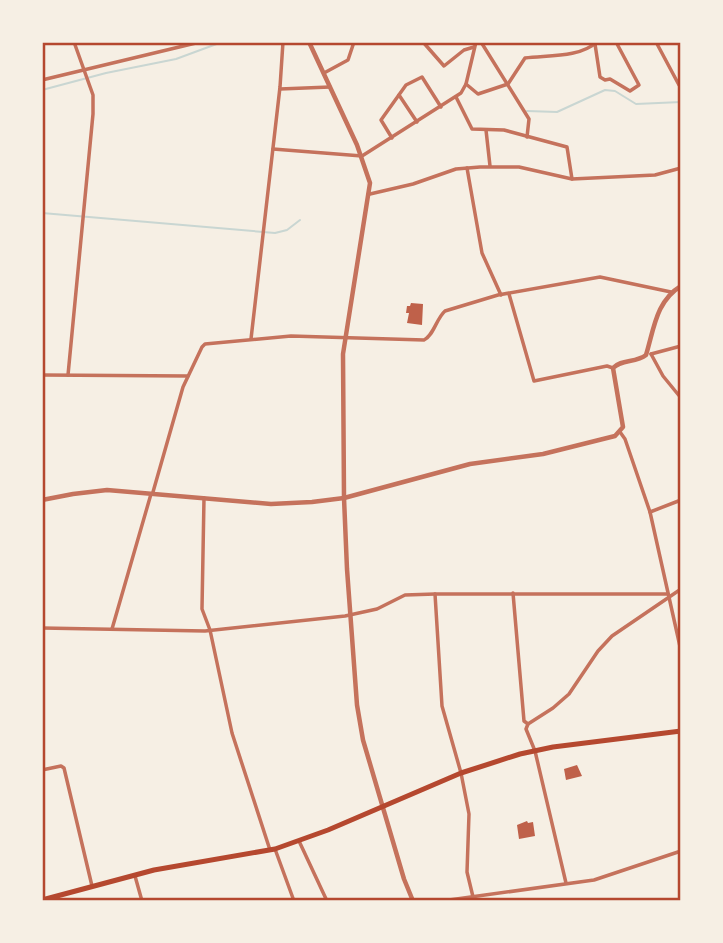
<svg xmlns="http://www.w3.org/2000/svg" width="723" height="943" font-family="'Varela Round',sans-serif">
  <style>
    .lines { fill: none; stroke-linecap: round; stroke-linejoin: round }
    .stream { stroke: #c9d6d2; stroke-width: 2 }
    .building { fill: #bf614a }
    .minor { stroke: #c5725c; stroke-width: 3.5 }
    .tertiary { stroke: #c5725c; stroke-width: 4.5 }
    .secondary { stroke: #b5482f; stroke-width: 5 }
    .neatline { fill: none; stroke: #b5482f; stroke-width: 2.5 }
  </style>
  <rect width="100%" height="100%" fill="#f6efe4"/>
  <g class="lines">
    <g class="stream">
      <polyline points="42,90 106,73 176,59 222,42"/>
      <polyline points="527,111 557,112 605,90 615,91 636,104 681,102"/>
      <polyline points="42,213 275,233 287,230 300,220"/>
    </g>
  </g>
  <g class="building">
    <polygon points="411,303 423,304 422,325 407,323 409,313 406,313 407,306 410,306"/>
    <polygon points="577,765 582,776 566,780 564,769"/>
    <polygon points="527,821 528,823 533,822 535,836 519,839 517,825"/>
  </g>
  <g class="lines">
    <g class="minor">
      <polyline points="423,42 444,66 464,50 474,47"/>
      <polyline points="481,42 529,119 527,137"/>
      <polyline points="656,42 679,85"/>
      <polyline points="595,44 600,77 605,80 610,79 630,91 639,85 616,42"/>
      <polyline points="324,73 348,60 354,42"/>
      <polyline points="42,80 200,42"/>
      <path d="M466,84L478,94L508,84L525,58C548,55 579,58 597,42"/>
      <polyline points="280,89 330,87"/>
      <polyline points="399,95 417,122"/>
      <polyline points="456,97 472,129 504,130 567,147 572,179"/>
      <polyline points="486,130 490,166"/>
      <polyline points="392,138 381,120 406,85 422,77 441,107"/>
      <polyline points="273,149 362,156 461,93 466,84 476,42"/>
      <polyline points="467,168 482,253 501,295"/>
      <polyline points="370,194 413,184 456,169 480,167 519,167 572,179 655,175 681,168"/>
      <polyline points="509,294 534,381 607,366 613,368"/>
      <polyline points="251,339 280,87 283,42"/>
      <polyline points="651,354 663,376 681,398"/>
      <polyline points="651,354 681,346"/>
      <polyline points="42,375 188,376"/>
      <polyline points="68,375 93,114 93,95 74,42"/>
      <polyline points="620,432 625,439 650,512 681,651"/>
      <path d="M153,492L183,387L202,347L205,344L291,336L424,340C434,335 436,319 445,311L498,295L600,277L671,292"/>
      <polyline points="204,498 202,609 210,630 232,733 270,850"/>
      <polyline points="650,512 681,500"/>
      <polyline points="513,593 524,721 528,724 526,729 535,751 566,883"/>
      <polyline points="435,594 442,706 461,773 469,814 467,872 474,901"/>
      <polyline points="42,628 205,631 345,616 377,609 405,595 435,594 667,594"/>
      <polyline points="112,629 151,494"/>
      <polyline points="528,724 553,708 569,694 598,651 612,636 681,589"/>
      <polyline points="42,770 61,766 64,768 92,886"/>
      <polyline points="299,841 327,901"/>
      <polyline points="275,849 294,901"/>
      <polyline points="135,876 142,901"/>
      <polyline points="442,901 594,880 681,851"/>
    </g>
    <g class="tertiary">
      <polyline points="309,42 357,145 370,183 343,354 344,498 347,569 357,705 363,740 404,879 413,901"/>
      <path d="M42,500L73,494L107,490L271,504L312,502L344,498L470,464L543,454L615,436L623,427L613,368C621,359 636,363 646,355C654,329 656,301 681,286"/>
    </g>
    <polyline class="secondary" points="42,900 154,870 275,849 328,830 461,773 520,754 553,747 681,731"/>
  </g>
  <rect width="723" height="943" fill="none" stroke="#f6efe4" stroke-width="88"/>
  <rect x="44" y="44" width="635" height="855" class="neatline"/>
</svg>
